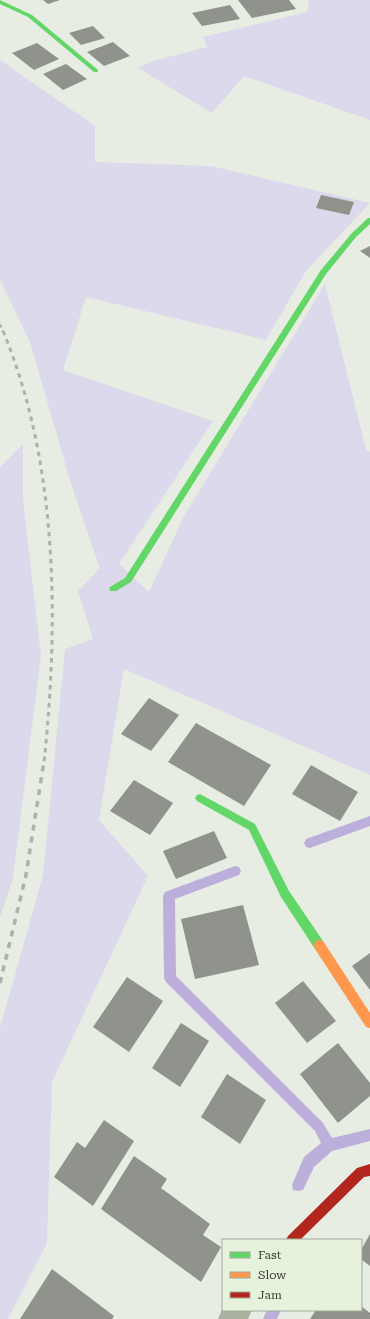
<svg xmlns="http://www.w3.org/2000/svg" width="370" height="1319" font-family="'Roboto Serif',serif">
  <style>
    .green { fill: #ddd9ec }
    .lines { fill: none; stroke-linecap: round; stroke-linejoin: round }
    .stream { fill: #bcafdc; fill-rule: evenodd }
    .building { fill: #8f938b }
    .street { fill: #a9b1a1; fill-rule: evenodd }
    .fast { fill: #63d668; fill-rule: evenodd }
    .slow { fill: #ff974d; fill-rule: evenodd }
    .jam { fill: #b3261e; fill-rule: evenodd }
    .rail-far2 { stroke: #acb2a6; stroke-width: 2; stroke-dasharray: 3.5 3.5; stroke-linecap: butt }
    .rail-far1 { stroke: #acb2a6; stroke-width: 3; stroke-dasharray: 4.5 4.5; stroke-linecap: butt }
    .rail { stroke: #acb2a6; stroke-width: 3.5; stroke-dasharray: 6 6; stroke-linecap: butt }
  </style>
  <rect width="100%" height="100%" fill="#e7ede2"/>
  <g class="green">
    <polygon points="309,0 370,0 370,120 244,76 212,113 138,68 153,61 207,47 203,37 307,12"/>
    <polygon points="0,60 95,126 95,162 211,166 370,203 306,271 266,340 86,297 63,370 213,421 119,564 149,592 184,516 325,284 366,449 370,452 370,775 124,669 99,820 148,876 52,1082 47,1243 8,1319 0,1319 0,1028 43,875 65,649 93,639 78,591 100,568 72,487 30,342 0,280"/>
    <polygon points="23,444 23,500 41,655 13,878 0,917 0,467"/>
  </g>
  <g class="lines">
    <g class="stream">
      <polygon points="370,816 370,826 310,848 306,847 304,843 306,839"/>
      <polygon points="235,866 239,867 241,871 239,875 175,899 176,976 323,1123 332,1138 370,1129 370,1141 332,1151 314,1167 303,1190 298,1191 293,1190 292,1185 304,1157 321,1143 315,1131 166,982 164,978 163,896 165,892"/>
      <polygon points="267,1310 281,1310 277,1319 263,1319"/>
    </g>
  </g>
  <g class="building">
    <polygon points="43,0 60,0 48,4"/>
    <polygon points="238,0 289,0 296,9 252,18"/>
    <polygon points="230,5 240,19 202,26 192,13"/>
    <polygon points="93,26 105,38 81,45 69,33"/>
    <polygon points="113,42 130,56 104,66 87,52"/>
    <polygon points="37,43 59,59 34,70 12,53"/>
    <polygon points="66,64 87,79 63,90 43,74"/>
    <polygon points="321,195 354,202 349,215 316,208"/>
    <polygon points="370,246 370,258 360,251"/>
    <polygon points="149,698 179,715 151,751 121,734"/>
    <polygon points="196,723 271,765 244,806 168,762"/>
    <polygon points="311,765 358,792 340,821 292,794"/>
    <polygon points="134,780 173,803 150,835 110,811"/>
    <polygon points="214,831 227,858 176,879 163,851"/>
    <polygon points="243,905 259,965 195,979 181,919"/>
    <polygon points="370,953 370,990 352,966"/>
    <polygon points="127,977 163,1001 129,1052 93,1027"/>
    <polygon points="303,981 336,1021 307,1043 275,1003"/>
    <polygon points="181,1023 209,1041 180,1087 152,1068"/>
    <polygon points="338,1043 370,1083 370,1096 338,1123 300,1074"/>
    <polygon points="227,1074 266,1100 240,1144 201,1117"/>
    <polygon points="104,1120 134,1141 93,1206 54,1177 77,1142 85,1148"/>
    <polygon points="134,1156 167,1179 161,1188 210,1224 203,1235 221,1247 201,1282 101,1209"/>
    <polygon points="370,1234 370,1266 361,1259 361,1250"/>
    <polygon points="52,1269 114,1316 112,1319 20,1319"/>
    <polygon points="361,1306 370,1313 370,1319 310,1319 316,1310 361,1310"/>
  </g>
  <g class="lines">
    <polygon class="street" points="223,1307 223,1310 252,1310 248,1319 218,1319"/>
    <g class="fast">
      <polygon points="0,0 32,15 98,70 98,72 94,72 28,17 0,4"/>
      <polygon points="368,218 370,218 370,224 356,237 326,274 131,582 116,591 110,591 109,589 110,587 125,578 321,270 352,233"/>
      <polygon points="200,794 255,824 289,891 323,941 324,945 323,949 319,950 315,949 281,897 249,830 197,801 195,798 197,795"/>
    </g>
    <polygon class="slow" points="319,940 323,941 370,1013 370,1028 366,1027 315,949 314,945 315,941"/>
    <polygon class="jam" points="370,1164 370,1176 364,1177 300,1240 286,1240 288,1236 357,1168"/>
    <polyline class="rail-far2" points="0,324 3,332"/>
    <path class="rail-far1" d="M3,331C58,463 59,621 44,762"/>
    <polyline class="rail" points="0,983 26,875 44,761"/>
  </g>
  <rect x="222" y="1239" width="140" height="72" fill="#e7f2dd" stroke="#a2aa9b"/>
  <rect x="230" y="1252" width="20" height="6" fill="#63d668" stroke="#a2aa9b"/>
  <text x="258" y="1259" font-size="12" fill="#3b3f37">Fast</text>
  <rect x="230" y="1272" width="20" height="6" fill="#ff974d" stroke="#a2aa9b"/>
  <text x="258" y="1279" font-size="12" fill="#3b3f37">Slow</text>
  <rect x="230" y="1292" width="20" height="6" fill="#b3261e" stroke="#a2aa9b"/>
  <text x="258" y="1299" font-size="12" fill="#3b3f37">Jam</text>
</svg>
